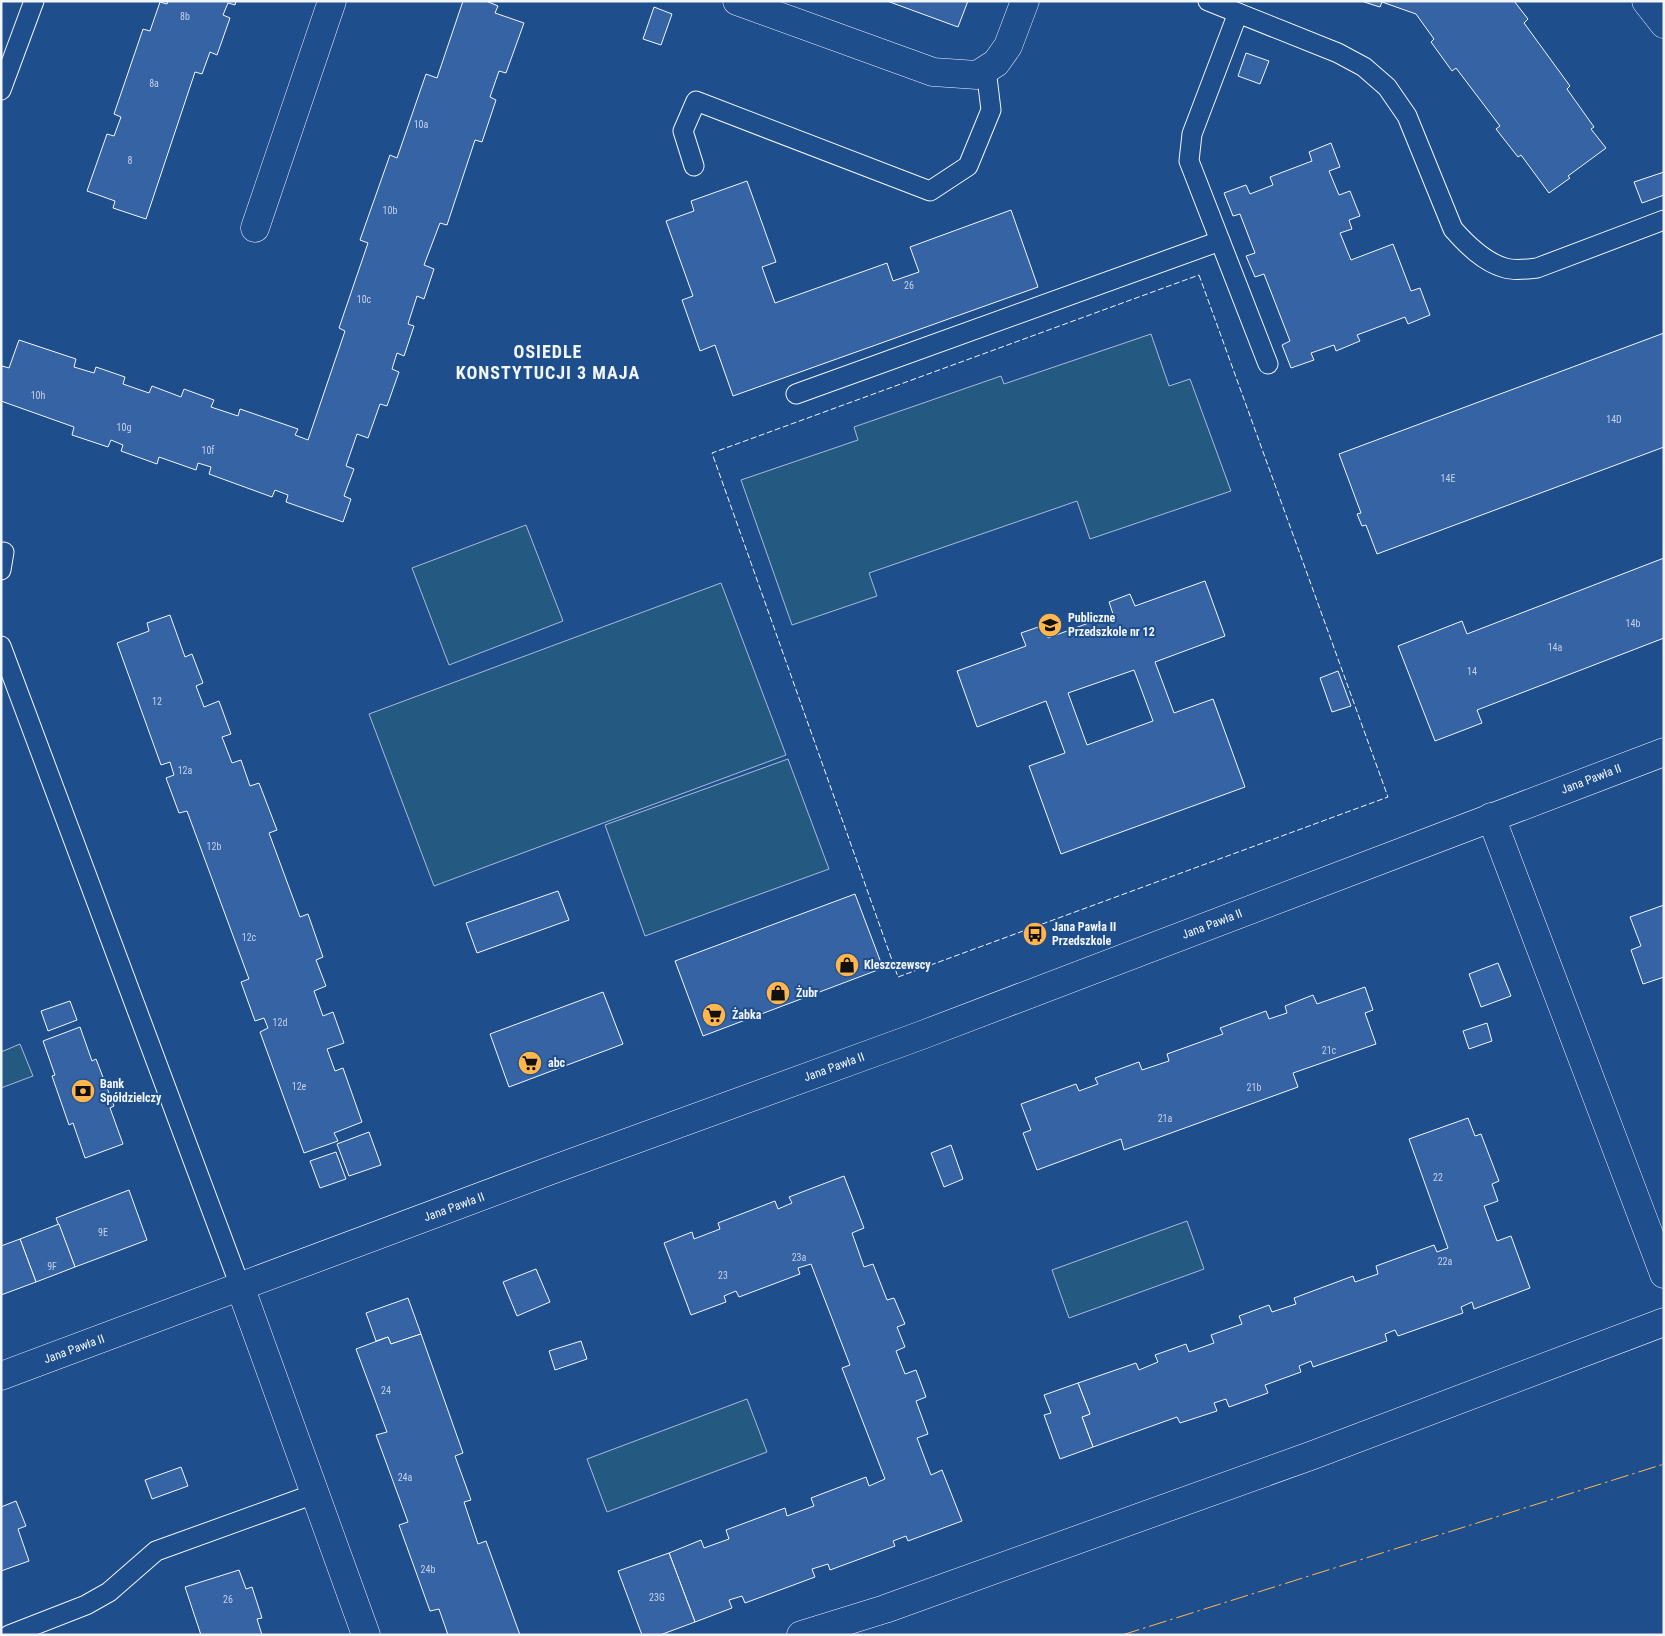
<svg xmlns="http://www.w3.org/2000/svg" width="1665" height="1636" font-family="'Roboto Condensed',sans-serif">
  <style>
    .green { fill: #245a82; stroke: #a8bbd7 }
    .building { fill: #3563a3; stroke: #f2f6ff; fill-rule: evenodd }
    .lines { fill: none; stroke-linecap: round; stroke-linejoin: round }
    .service-casing { stroke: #f2f6ff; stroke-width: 21 }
    .minor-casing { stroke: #f2f6ff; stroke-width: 29 }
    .tertiary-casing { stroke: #f2f6ff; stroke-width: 29 }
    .service { stroke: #1f4e8c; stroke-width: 19 }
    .minor { stroke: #1f4e8c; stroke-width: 28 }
    .tertiary { stroke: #1f4e8c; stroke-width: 28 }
    .fence { stroke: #f2f6ff; stroke-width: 1; stroke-dasharray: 6 2.5; stroke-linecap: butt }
    .power { stroke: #ffb74d; stroke-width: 1; stroke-dasharray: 18 4 2.5 4; stroke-linecap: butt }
    .labels { text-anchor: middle; stroke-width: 4; stroke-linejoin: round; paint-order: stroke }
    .number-label { font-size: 10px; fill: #c3d1e8 }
    .poi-label { font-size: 12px; font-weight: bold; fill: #f2f6ff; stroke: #1f4e8c; text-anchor: start }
    .street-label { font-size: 12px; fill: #f2f6ff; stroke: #1f4e8c }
    .district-label { font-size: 18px; font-weight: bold; letter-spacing: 1px; fill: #f2f6ff; stroke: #1f4e8c }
  </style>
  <rect width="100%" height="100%" fill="#1f4e8c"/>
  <g class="green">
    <polygon points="1151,334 1169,386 1190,379 1231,491 1090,539 1077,501 869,573 877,596 792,625 741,480 858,440 854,427 1001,376 1004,384"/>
    <polygon points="526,525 563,621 449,665 412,568"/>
    <polygon points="721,583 786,755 434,886 369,714"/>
    <polygon points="788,759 829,869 645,936 605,825"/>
    <polygon points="20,1044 33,1076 1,1088 1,1052"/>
    <polygon points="1187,1221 1204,1269 1069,1318 1052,1270"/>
    <polygon points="747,1399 767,1452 607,1512 587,1459"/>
  </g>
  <g class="building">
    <polygon points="168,1 236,1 235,5 228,3 223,15 230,18 217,55 210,52 202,74 195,72 146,219 113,208 115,201 87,191 107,134 114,136 121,117 114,114 143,29 150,31 160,2 167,4"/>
    <polygon points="463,1 486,1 498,6 495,13 524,23 506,73 499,71 490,97 496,100 482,142 475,140 447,225 440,223 424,265 434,269 424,299 417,296 408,324 414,326 404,356 397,353 392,369 399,372 387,406 380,404 368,438 357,434 346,466 354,469 344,496 351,499 343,522 286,502 288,495 275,490 272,497 209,474 211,467 198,463 196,470 159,457 157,464 121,451 123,445 111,440 108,447 72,435 74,427 1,401 1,367 2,366 9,368 19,340 76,359 74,367 94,373 96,367 125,377 123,384 149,393 152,386 181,397 184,389 214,400 211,407 238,416 240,409 298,429 295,435 308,440 345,331 339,328 368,243 360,240 390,155 397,158 426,74 437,78"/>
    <polygon points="887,1 968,1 958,27"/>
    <polygon points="1361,1 1514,1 1528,19 1524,23 1570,86 1567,89 1594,127 1591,129 1606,148 1568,176 1570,178 1549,193 1521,155 1518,157 1496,129 1500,126 1456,68 1452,71 1431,42 1434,39 1416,14 1382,2 1380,7"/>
    <polygon points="654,7 672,14 661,45 643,39"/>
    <polygon points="1246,53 1269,61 1260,84 1238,76"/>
    <polygon points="1331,143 1340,167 1329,171 1339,195 1350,191 1360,216 1349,220 1352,229 1340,233 1351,260 1393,244 1411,291 1420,288 1430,315 1408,324 1405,317 1357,335 1360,341 1336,351 1334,345 1311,353 1314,360 1291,368 1282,345 1290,341 1264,274 1255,277 1246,256 1255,253 1240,214 1233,216 1224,193 1246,185 1250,194 1273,185 1270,177 1312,161 1309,152"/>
    <polygon points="1664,172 1664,195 1642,203 1634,182"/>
    <polygon points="747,181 776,262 762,267 775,303 887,263 893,281 919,272 910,247 1011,210 1038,287 733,396 715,345 700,351 682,300 693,296 666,221 694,211 691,201"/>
    <polygon points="1664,333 1664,447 1377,554 1366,525 1362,526 1357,514 1361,513 1339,454"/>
    <polygon points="1664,558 1664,638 1477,710 1482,723 1435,741 1398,646 1462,621 1467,634"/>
    <path d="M1205,581L1225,636L1155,662L1174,713L1213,699L1245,787L1061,854L1029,766L1065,753L1046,701L977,727L957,671L1026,646L1021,633L1044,625L1048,638L1113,614L1109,602L1130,594L1135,606ZM1134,670L1153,721L1087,745L1068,693Z"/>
    <polygon points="170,615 185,657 192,654 203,683 196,686 204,707 219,701 231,734 222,737 232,763 241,760 250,786 259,783 277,830 269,833 300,917 308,914 323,957 316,960 326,986 314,991 323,1016 333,1012 344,1043 327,1049 335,1071 343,1068 362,1122 334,1133 338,1141 304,1153 260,1032 268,1028 264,1018 255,1021 241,982 249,979 187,811 179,813 166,778 174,775 170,762 161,765 117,643 149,631 147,623"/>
    <polygon points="1338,671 1351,706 1332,712 1320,678"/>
    <polygon points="558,891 569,920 477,953 466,923"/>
    <polygon points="855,894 883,968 703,1036 675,961"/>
    <polygon points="1664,905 1664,977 1643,984 1631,950 1641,946 1630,917"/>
    <polygon points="1498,963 1511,996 1481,1007 1469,974"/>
    <polygon points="1365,987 1373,1010 1365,1013 1376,1044 1293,1073 1298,1087 1124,1150 1121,1139 1037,1170 1023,1133 1031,1130 1021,1104 1076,1084 1079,1091 1098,1084 1095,1078 1139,1062 1142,1070 1169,1061 1167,1054 1223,1034 1220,1028 1266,1011 1269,1019 1287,1013 1285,1006 1313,995 1317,1004"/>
    <polygon points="603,992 623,1044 509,1087 490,1034"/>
    <polygon points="70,1001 77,1020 48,1031 41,1011"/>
    <polygon points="1487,1023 1492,1041 1469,1049 1463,1031"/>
    <polygon points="80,1027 92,1061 96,1059 114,1106 110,1108 123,1144 85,1158 73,1123 69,1125 52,1076 55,1075 43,1041"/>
    <polygon points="1468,1118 1475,1136 1481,1134 1499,1181 1492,1184 1498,1201 1484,1206 1497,1241 1511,1236 1530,1288 1474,1309 1472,1302 1461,1307 1463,1313 1398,1336 1395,1330 1385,1334 1387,1341 1313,1367 1311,1361 1299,1366 1301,1372 1265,1385 1268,1393 1229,1407 1226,1399 1214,1403 1217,1411 1180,1423 1177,1417 1093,1447 1082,1417 1090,1414 1078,1383 1136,1363 1139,1370 1158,1362 1155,1355 1186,1344 1189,1352 1214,1343 1211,1335 1242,1324 1239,1316 1269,1305 1272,1312 1296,1304 1294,1298 1353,1276 1355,1282 1378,1274 1376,1266 1434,1245 1437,1252 1448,1248 1409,1139"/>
    <polygon points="369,1132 381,1165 349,1176 337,1144"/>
    <polygon points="951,1145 963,1179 944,1187 931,1153"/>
    <polygon points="336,1152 346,1179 320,1188 310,1161"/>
    <polygon points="844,1176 864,1228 852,1233 864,1267 873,1264 887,1300 894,1298 905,1324 897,1327 905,1347 896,1351 905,1374 916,1370 926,1397 916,1401 928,1434 917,1438 931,1475 942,1470 962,1521 908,1541 906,1536 893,1541 895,1546 830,1570 828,1564 812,1569 815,1577 745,1603 742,1596 729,1600 732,1608 695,1622 669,1553 701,1540 704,1548 729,1539 726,1530 785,1508 787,1516 814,1506 811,1498 866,1477 869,1486 885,1479 842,1368 850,1365 811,1264 798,1268 800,1274 739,1297 736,1291 724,1296 726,1302 691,1315 664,1243 692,1232 694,1239 720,1229 718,1223 775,1201 778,1209 792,1203 789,1197"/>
    <polygon points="129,1190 147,1240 75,1267 56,1218"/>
    <polygon points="59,1224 75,1267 36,1282 20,1239"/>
    <polygon points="20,1239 36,1282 1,1295 1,1246"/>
    <polygon points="536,1269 550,1302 517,1316 503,1282"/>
    <polygon points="408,1298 421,1334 391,1344 388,1337 376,1341 366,1313"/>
    <polygon points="421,1334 463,1453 455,1456 471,1500 464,1502 478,1544 486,1541 520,1635 448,1635 439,1609 430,1611 399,1525 408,1522 376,1435 387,1432 356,1349 388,1337 391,1344"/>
    <polygon points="581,1341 587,1359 555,1370 549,1351"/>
    <polygon points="1078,1383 1090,1414 1082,1417 1093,1447 1060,1459 1044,1415 1051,1413 1044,1395"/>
    <polygon points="181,1467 188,1486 152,1499 145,1480"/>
    <polygon points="16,1501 26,1526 18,1529 29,1561 1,1571 1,1507"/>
    <polygon points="669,1553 695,1622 660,1635 642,1635 618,1571"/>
    <polygon points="239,1570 246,1589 252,1587 262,1618 257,1619 262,1635 201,1635 185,1587"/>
  </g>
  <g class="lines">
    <g class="service-casing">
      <g id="service">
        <path d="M1208,1L1338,53L1364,67L1387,87L1407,116L1453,229C1467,245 1484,262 1505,268C1515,271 1527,269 1537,268L1664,220"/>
        <polyline points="1238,13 1192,134 1189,161 1268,364"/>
        <polyline points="1,90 34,1"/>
        <polyline points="694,166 683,131 696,101 930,191 968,166 991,110 986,69"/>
        <polyline points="796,394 1220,241"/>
        <polyline points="1,570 4,552"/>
        <polyline points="1,646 240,1286"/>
        <polyline points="9,1635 86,1605 109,1592 156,1551 314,1494"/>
      </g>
    </g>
    <g class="minor-casing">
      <g id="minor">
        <polyline points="737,1 933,72 977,75 996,63 1008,46 1025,1"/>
        <polyline points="1646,1 1664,24"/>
        <polyline points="255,228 332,1"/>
        <polyline points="1491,817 1664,1274"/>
        <polyline points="240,1286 366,1635"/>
        <polyline points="801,1635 885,1609 1313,1455 1664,1322"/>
      </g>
    </g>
    <g class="tertiary-casing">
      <polyline id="tertiary" points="1,1376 549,1171 922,1035 1664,752"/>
    </g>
    <use href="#service" class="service"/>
    <use href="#minor" class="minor"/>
    <use href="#tertiary" class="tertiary"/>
    <polygon class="fence" points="1199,275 1388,797 898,977 712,453"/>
    <polyline class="power" points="1122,1635 1664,1464"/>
  </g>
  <defs>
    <g id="school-disc" transform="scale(1.25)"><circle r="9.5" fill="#ffb74d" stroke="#1f4e8c"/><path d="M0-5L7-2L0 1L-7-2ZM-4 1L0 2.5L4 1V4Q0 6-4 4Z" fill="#111"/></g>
    <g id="bus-disc" transform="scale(1.25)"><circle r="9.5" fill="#ffb74d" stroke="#1f4e8c"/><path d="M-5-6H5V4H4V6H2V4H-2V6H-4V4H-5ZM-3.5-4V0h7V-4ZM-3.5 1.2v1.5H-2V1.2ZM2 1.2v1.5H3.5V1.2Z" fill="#111"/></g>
    <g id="shop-disc" transform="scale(1.25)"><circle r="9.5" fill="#ffb74d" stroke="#1f4e8c"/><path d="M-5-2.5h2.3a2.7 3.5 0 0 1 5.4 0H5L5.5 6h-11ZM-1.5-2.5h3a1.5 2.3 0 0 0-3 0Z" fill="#111"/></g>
    <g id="supermarket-disc" transform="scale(1.25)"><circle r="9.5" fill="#ffb74d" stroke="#1f4e8c"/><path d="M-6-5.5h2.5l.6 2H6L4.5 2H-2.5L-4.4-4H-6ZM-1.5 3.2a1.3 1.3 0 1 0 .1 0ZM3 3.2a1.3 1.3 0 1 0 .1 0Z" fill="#111"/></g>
    <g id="bank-disc" transform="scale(1.25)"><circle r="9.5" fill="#ffb74d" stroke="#1f4e8c"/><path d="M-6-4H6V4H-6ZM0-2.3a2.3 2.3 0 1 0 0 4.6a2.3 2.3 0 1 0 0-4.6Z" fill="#111"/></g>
  </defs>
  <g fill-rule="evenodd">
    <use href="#school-disc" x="1050" y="625"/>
    <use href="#bus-disc" x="1035" y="934"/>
    <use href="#shop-disc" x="847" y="965"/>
    <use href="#shop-disc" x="778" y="993"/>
    <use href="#supermarket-disc" x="714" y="1015"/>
    <use href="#supermarket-disc" x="530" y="1063"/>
    <use href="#bank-disc" x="83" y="1091"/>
  </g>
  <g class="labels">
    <g class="number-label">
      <text x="185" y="20">8b</text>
      <text x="154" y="87">8a</text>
      <text x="421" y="128">10a</text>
      <text x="130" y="164">8</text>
      <text x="390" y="214">10b</text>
      <text x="909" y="289">26</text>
      <text x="364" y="303">10c</text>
      <text x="38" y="399">10h</text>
      <text x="1614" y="423">14D</text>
      <text x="124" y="431">10g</text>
      <text x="208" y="454">10f</text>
      <text x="1448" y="482">14E</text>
      <text x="1633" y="627">14b</text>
      <text x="1555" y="651">14a</text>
      <text x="1472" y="675">14</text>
      <text x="157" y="705">12</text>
      <text x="185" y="774">12a</text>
      <text x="214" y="850">12b</text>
      <text x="249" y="941">12c</text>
      <text x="280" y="1026">12d</text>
      <text x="1329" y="1054">21c</text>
      <text x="299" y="1090">12e</text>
      <text x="1254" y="1091">21b</text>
      <text x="1165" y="1122">21a</text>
      <text x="1438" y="1181">22</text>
      <text x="103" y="1236">9E</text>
      <text x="799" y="1261">23a</text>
      <text x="1445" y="1265">22a</text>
      <text x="52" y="1270">9F</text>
      <text x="723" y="1279">23</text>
      <text x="386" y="1394">24</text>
      <text x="405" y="1481">24a</text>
      <text x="428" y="1573">24b</text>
      <text x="657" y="1601">23G</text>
      <text x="228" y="1603">26</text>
    </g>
    <g class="poi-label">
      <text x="1068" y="622">Publiczne<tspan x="1068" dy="14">Przedszkole nr 12</tspan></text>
      <text x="1052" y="931">Jana Pawła II<tspan x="1052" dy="14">Przedszkole</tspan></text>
      <text x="864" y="969">Kleszczewscy</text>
      <text x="796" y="997">Żubr</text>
      <text x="732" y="1019">Żabka</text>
      <text x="548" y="1067">abc</text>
      <text x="100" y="1088">Bank<tspan x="100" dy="14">Spółdzielczy</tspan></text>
    </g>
    <g class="street-label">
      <text transform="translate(1591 779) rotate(-21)" y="4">Jana Pawła II</text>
      <text transform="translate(1212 924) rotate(-21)" y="4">Jana Pawła II</text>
      <text transform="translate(834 1067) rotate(-20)" y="4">Jana Pawła II</text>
      <text transform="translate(454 1207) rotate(-20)" y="4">Jana Pawła II</text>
      <text transform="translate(74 1349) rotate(-20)" y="4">Jana Pawła II</text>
    </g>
    <g class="district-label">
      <text x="548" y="358">OSIEDLE<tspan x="548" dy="21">KONSTYTUCJI 3 MAJA</tspan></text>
    </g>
  </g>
  <rect width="1665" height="1636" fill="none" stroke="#f2f6ff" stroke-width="5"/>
</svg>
